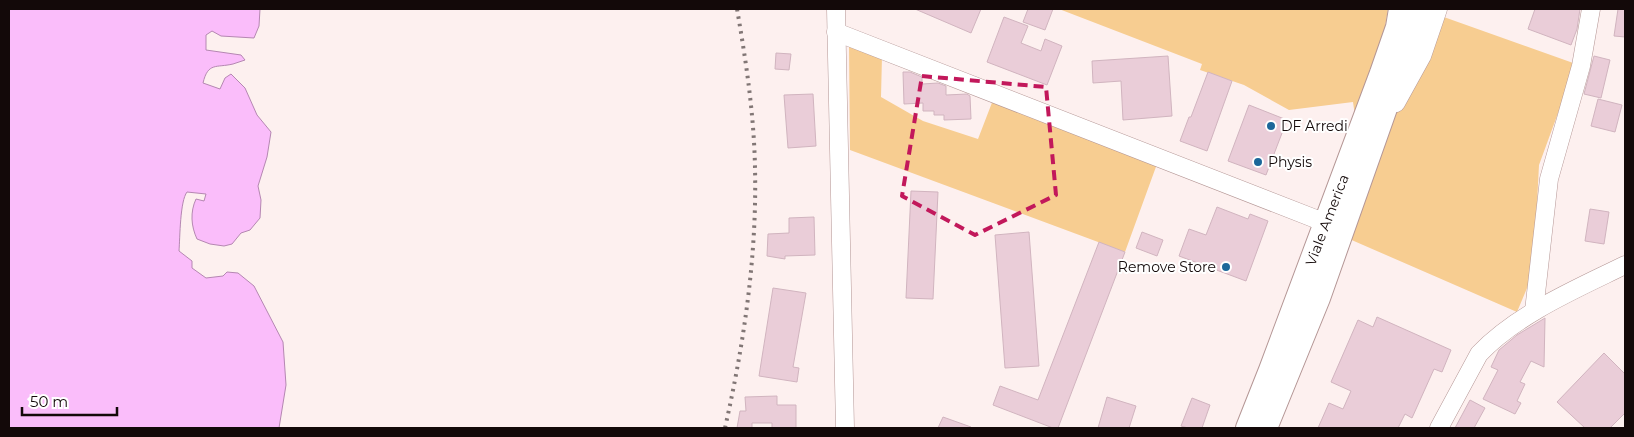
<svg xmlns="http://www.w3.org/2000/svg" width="1634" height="437" font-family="Montserrat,sans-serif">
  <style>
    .green { fill: #f7cd91 }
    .water { fill: #fabdfa; stroke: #b587b2 }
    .building { fill: #eacdd8; stroke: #d1b4bf }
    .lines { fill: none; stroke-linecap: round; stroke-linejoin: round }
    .minor-casing { stroke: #b49695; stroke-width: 19 }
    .major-casing { stroke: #b49695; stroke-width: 24 }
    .minor { stroke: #fff; stroke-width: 18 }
    .major { stroke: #fff; stroke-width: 22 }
    .rail { stroke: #817675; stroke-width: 4; stroke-dasharray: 2.5 5; stroke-linecap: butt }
    .marked { fill: none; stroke: #c2185b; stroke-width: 4; stroke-dasharray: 10 6; stroke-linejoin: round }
    .poi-dot { fill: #1c679a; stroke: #fff; stroke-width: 2 }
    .labels { text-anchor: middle; stroke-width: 4; stroke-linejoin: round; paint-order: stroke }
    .poi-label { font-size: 14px; fill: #130909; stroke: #fff; text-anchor: start }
    .street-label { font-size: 14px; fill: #130909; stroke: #fff }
  </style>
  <rect width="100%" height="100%" fill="#fdf0ef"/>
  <g class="green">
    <polygon points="1059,9 1388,9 1383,39 1355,116 1353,102 1289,110 1244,85 1200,70 1202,64"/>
    <polygon points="1441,16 1576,64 1539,165 1534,261 1530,281 1517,312 1347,238 1375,156"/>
    <polygon points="849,44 882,56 881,97 923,121 978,139 993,100 1157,164 1125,252 850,150"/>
  </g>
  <path class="water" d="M9,9H260L259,26L254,38L221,36L212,31L206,35V50L241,55L245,60C241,61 237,63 233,64C216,68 208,62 203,83L220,89L225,78L231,74L245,88L257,115L271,132L267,157L258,186L261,200L260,218L250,230L241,233L232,244L224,246L210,244L197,239C191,226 190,212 196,199L204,201L206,194L187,192C180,201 180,237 179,251L192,261V268L206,278L223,276L227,272L238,273L254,286L283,342L286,385L279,428H9Z"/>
  <g class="building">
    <polygon points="915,9 981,9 971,33"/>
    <polygon points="1028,9 1053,9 1045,30 1023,22"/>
    <polygon points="1535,9 1580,9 1577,29 1571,45 1528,29"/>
    <polygon points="1618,9 1625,9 1625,37 1614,36"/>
    <polygon points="1004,17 1028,26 1021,43 1041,51 1045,39 1062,46 1047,85 987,62"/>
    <polygon points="776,53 791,54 789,70 775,69"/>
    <polygon points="1168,56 1172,116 1123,120 1121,81 1093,83 1092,61"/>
    <polygon points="1594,56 1610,60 1601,98 1584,94"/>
    <polygon points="903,72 910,72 922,77 922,84 938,83 946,86 946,95 967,94 970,96 971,119 944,120 944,115 934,115 934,111 923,111 923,103 904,104"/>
    <polygon points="1208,72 1232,81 1207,151 1180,141 1189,117 1191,117"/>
    <polygon points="813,94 816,146 788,148 784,95"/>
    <polygon points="1598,99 1622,105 1615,132 1591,126"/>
    <polygon points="1249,105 1287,120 1266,175 1228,161"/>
    <polygon points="911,191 938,192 933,299 906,298"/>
    <polygon points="1217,207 1248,219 1250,214 1268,221 1246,281 1179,256 1189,229 1206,235"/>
    <polygon points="1590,209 1609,212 1604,244 1585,241"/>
    <polygon points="814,217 815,255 785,256 785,259 767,256 768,234 789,233 789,218"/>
    <polygon points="1029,232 1039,366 1005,368 995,235"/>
    <polygon points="1142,232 1163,240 1157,256 1136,248"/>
    <polygon points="1099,242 1125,252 1058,428 1053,428 993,405 1000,386 1038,400"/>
    <polygon points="773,288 806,293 793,367 799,368 797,382 759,376"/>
    <polygon points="1377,317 1451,350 1442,372 1434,369 1412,418 1405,414 1398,428 1318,428 1329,403 1343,409 1351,391 1331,382 1358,320 1373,327"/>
    <polygon points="1545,318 1544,367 1531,361 1520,382 1525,384 1517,401 1521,403 1515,414 1483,399 1498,370 1491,367 1499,350 1517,335"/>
    <polygon points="1604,353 1625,374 1625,413 1610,428 1585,428 1557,402"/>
    <polygon points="777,396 777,405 796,405 796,428 772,428 772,423 752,423 752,428 737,428 740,411 746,411 745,397"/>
    <polygon points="1107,397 1136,406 1129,428 1098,428"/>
    <polygon points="1192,398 1210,405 1202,428 1188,428 1181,426"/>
    <polygon points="1470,400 1485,408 1474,428 1455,428"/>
    <polygon points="943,417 971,427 970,428 938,428"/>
  </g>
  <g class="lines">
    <g class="minor-casing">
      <g id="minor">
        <polyline points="836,9 845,428"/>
        <polyline points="836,32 1326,223"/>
        <polyline points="1396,103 1422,56 1438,9"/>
        <polyline points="1534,311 1549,179 1581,66 1591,9"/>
        <path d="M1439,428L1479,354C1517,314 1576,289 1625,265"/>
      </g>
    </g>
    <g class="major-casing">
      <g id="major">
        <polyline points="1247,428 1270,370 1381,73 1397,27 1400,9"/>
        <polyline points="1266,428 1319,298 1421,9"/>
      </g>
    </g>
    <use href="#minor" class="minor"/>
    <use href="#major" class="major"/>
    <path class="rail" d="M725,428C744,343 757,256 755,168C754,114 746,61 737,9"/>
  </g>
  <path class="marked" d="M922,76L1046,87L1056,195L975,235L902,196Z"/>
  <g class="poi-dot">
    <circle cx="1271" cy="126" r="5"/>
    <circle cx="1258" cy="162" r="5"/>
    <circle cx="1226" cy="267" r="5"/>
  </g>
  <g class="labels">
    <g class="poi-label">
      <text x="1281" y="131">DF Arredi</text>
      <text x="1268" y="167">Physis</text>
      <text x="1216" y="272" text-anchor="end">Remove Store</text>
    </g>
    <g class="street-label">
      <text transform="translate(1327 220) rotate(-69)" y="5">Viale America</text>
    </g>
  </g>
  <rect width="1634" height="437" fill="none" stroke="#130909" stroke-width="20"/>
  <path d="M22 407v8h95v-8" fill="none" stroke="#130909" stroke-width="2.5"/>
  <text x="30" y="407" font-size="15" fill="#130909" stroke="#ffffff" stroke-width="4" paint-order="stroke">50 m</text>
</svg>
